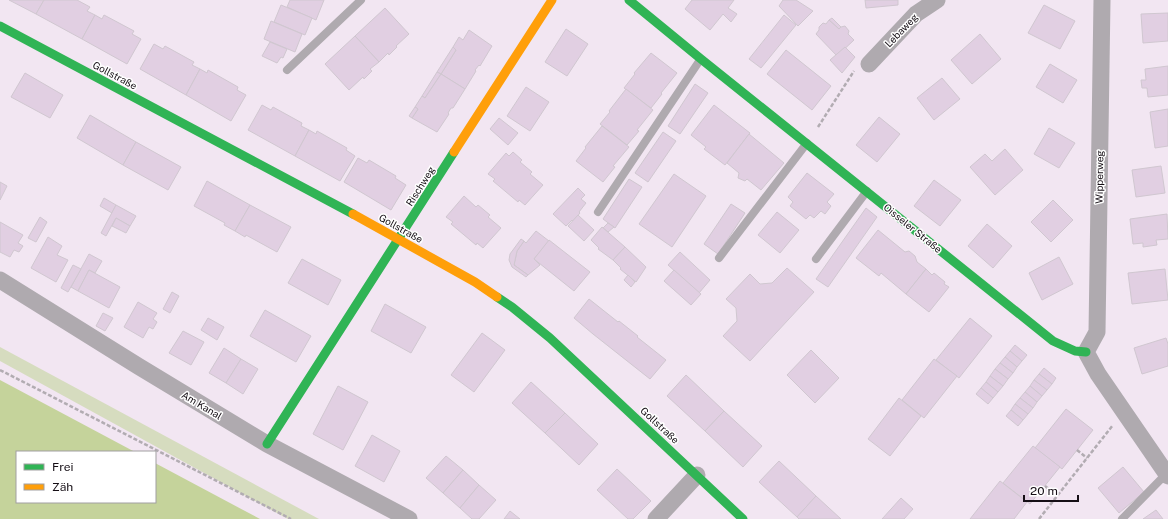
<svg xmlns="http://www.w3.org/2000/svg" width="1168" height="519" font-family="'Public Sans',sans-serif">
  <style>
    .green { fill: #d6dcbf }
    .water { fill: #c5d39b }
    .building { fill: #e1cfe2; stroke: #d0c7d0 }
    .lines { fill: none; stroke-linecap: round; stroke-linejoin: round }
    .path { stroke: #b2acb2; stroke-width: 2.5; stroke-dasharray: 4 2; stroke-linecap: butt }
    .lane { stroke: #afaaaf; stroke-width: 8 }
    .street { stroke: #afaaaf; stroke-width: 17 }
    .fast { stroke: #30b455; stroke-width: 9 }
    .slow { stroke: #ff9f0a; stroke-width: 9 }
    .labels { text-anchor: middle; stroke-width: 3; stroke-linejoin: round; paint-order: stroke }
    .street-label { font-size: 10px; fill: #150e15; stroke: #fff }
  </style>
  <rect width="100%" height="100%" fill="#f2e6f2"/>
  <polygon class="green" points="0,347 319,519 288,519 0,361"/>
  <polygon class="water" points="0,380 135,452 17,452 17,502 155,502 155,463 260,519 0,519"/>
  <g class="building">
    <polygon points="9,0 44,0 36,14"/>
    <polygon points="44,0 77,0 90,7 87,11 95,15 82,39 36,14"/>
    <polygon points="290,0 324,0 316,20 287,7"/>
    <polygon points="692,0 734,0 728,8 737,14 731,22 723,14 710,30 685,9"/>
    <polygon points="783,0 796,0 813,11 798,26 779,6"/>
    <polygon points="865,0 898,0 898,5 866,8"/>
    <polygon points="281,5 312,18 305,35 274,22"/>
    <polygon points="1044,5 1075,21 1060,49 1028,33"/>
    <polygon points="385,8 409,34 396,46 397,47 389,55 388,53 379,62 355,36"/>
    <polygon points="1168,13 1168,41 1143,43 1141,14"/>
    <polygon points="95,15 102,19 104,15 134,31 132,34 141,39 127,64 82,39"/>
    <polygon points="784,15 796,25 761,68 749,59"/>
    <polygon points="832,18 841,27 839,29 829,20"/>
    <polygon points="829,20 839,29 841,27 845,26 849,31 848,34 854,40 837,56 816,34 819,30 819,27 823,23 826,24"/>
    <polygon points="271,21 302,34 295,52 264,39"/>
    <polygon points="566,29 588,44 567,76 545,62"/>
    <polygon points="469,30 492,46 480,66 479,65 475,70 476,71 465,89 441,74 456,50 453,47 459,37 463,40"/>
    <polygon points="980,34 1001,59 972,84 951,60"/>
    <polygon points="355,36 379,62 370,69 372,71 364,79 363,77 349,90 325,64"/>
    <polygon points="270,42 287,49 283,58 281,57 277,63 262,56"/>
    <polygon points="154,44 163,49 165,46 194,62 192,65 200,69 186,95 140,69"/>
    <polygon points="453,47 456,50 441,74 437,72"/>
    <polygon points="845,47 855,57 842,73 830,60"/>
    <polygon points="786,50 831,86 812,110 767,74"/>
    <polygon points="651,53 677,73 661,93 662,94 651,108 624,88 635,74 634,73"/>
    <polygon points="1050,64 1077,80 1063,103 1036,87"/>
    <polygon points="1168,66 1168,95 1148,97 1147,88 1142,88 1141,80 1146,80 1145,69"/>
    <polygon points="200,69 207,73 208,70 238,87 237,90 246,95 231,121 186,95"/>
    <polygon points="437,72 441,74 425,98 422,96"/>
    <polygon points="25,73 63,95 50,118 11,97"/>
    <polygon points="441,74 465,89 453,108 451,108 448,113 449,114 437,132 412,118 418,109 415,107 422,96 425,98"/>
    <polygon points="942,78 960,99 934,120 917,98"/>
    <polygon points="695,84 708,93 680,134 668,126"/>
    <polygon points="526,87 549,102 530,131 507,116"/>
    <polygon points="626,89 653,110 637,130 639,131 627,145 600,124 610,112 609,111"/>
    <polygon points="262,105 271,110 273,107 302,123 301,126 309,130 295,156 248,130"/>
    <polygon points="714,105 750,133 725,165 704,149 706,147 691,135"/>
    <polygon points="415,107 418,109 412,118 409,116"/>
    <polygon points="1168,109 1168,146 1155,148 1150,112"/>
    <polygon points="90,115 136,142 123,165 77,138"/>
    <polygon points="879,117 900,134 877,162 856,145"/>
    <polygon points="499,118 518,133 508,145 490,129"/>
    <polygon points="602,126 629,147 613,166 615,167 603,182 576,161 586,148 585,147"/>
    <polygon points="1049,128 1075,143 1059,168 1034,154"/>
    <polygon points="309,130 316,134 317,131 347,148 346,150 355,156 340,181 295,156"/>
    <polygon points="663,132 676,141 648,182 635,173"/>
    <polygon points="749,134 784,163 761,190 747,179 745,181 738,178 739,173 727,163"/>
    <polygon points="136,142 181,167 168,190 123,165"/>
    <polygon points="1005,149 1023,170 995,195 970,167 985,154 992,161"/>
    <polygon points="513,152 522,160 520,162 532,172 530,174 543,185 525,205 519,200 518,202 493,181 495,179 488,174 506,153 509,156"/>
    <polygon points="358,158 367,163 369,160 396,176 395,178 406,185 391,210 344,182"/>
    <polygon points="1161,166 1165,193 1136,197 1132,170"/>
    <polygon points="807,173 834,194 827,202 831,206 825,214 821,211 814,218 810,215 806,219 790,206 793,202 788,197"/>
    <polygon points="674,174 706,196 672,247 639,224"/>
    <polygon points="629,179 642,187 615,228 603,219"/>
    <polygon points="934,180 961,200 940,226 914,206"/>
    <polygon points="207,181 250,205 235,231 224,225 225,223 194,206"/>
    <polygon points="0,182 7,186 0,200"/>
    <polygon points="578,188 585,195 581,199 586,203 579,212 580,213 573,221 572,220 566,226 553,214"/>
    <polygon points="464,196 476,207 478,205 490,215 488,217 501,228 483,248 477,243 476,245 451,224 453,222 446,217"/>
    <polygon points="104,198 116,205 112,213 100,206"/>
    <polygon points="1053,200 1073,220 1051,242 1031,222"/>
    <polygon points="731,204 745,213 718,254 704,244"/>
    <polygon points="116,205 136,216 130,226 116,218 106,236 101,233"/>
    <polygon points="250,205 291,227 277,252 246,235 245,237 235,231"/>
    <polygon points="866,208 877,217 828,287 816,279"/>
    <polygon points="777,212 799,230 780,253 758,235"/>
    <polygon points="1167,214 1168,239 1156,240 1157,245 1143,247 1143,243 1133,244 1130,219"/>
    <polygon points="578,215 594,230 584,241 568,226"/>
    <polygon points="40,217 47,222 36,242 28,238"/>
    <polygon points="116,218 130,226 126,233 112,226"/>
    <polygon points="0,222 23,235 18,243 23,246 19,252 14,250 10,257 0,252"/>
    <polygon points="608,223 614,227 608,232 603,228"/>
    <polygon points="987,224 1012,246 993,268 968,246"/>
    <polygon points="602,227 625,247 613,260 598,249 599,248 591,240"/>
    <polygon points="878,230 905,252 909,251 915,256 917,262 926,269 906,294 881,273 879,276 856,258"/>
    <polygon points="536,231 549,241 534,259 540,265 528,275 514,265 517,251 524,241 526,243"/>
    <polygon points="48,237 62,246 57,255 68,260 56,282 31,268"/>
    <polygon points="521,239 524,241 517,251 514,265 528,275 526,277 512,267 509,260 510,254"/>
    <polygon points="549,240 590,272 574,291 534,259"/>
    <polygon points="625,247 646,267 636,282 620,269 621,268 613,260"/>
    <polygon points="680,252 710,280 699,293 668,265"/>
    <polygon points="89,254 102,261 95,273 89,270 78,291 71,287"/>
    <polygon points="1059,257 1073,284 1042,300 1029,273"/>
    <polygon points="302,259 341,280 328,305 288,283"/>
    <polygon points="73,265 81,269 68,292 61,288"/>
    <polygon points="787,268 814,292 750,361 723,336 737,321 736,308 726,299 750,274 760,284 772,283"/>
    <polygon points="926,269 932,275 934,273 945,282 944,284 949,287 929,312 906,294"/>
    <polygon points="1165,269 1168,300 1132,304 1128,273"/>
    <polygon points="89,270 120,287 109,308 78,291"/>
    <polygon points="674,270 701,294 691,305 664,281"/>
    <polygon points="628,275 635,282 631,287 624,280"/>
    <polygon points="172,292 179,296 170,313 163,309"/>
    <polygon points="589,299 618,322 619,321 638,336 637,337 666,360 650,379 593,334 574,318"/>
    <polygon points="138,302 157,313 153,319 157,322 153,329 149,327 143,338 124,327"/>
    <polygon points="385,304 426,327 411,353 371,331"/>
    <polygon points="265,310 311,336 296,362 250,336"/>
    <polygon points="103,313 113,318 105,331 96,326"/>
    <polygon points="208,318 224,327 217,340 201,330"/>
    <polygon points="970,318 992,336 959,378 936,360"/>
    <polygon points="183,331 204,342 191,365 169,353"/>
    <polygon points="482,333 505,350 474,392 451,375"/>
    <polygon points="1166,338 1168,344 1168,366 1142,374 1134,348"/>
    <polygon points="1015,345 1027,355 1022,361 1010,351"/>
    <polygon points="224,348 241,359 226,383 209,373"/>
    <polygon points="811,350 839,378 815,403 787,375"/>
    <polygon points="1010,351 1022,361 1017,367 1005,357"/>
    <polygon points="1005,357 1017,367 1013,373 1000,363"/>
    <polygon points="241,359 258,369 243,394 226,383"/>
    <polygon points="934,359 957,376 924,418 902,400"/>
    <polygon points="1000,363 1013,373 1008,379 995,369"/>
    <polygon points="1044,368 1056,378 1052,384 1039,374"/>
    <polygon points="995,369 1008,379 1003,386 990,376"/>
    <polygon points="1039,374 1052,384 1047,390 1034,380"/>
    <polygon points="686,375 724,411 705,431 667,396"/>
    <polygon points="990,376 1003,386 998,392 986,382"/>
    <polygon points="1034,380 1047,390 1042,396 1030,386"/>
    <polygon points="531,382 565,413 545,433 512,403"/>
    <polygon points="986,382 998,392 993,398 981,388"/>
    <polygon points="338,386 368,402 343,450 313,434"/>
    <polygon points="1030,386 1042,396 1037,402 1025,392"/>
    <polygon points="981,388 993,398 988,404 976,394"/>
    <polygon points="1025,392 1037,402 1033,408 1020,398"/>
    <polygon points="899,398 921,416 890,456 868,439"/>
    <polygon points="1020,398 1033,408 1028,414 1015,404"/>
    <polygon points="1015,404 1028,414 1023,420 1011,410"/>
    <polygon points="1066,409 1093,430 1062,469 1035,448"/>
    <polygon points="1011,410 1023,420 1018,426 1006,416"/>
    <polygon points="724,411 762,446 743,467 705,431"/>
    <polygon points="565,413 598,444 579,465 545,433"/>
    <polygon points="372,435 400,451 384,482 355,466"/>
    <polygon points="1033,446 1060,467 1030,504 1003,483"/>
    <polygon points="446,456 463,470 443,493 426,478"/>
    <polygon points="779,461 816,496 797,517 759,482"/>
    <polygon points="1123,467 1144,492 1119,513 1098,488"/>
    <polygon points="617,469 651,501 633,519 628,519 597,490"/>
    <polygon points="463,470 479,485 460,508 443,493"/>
    <polygon points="1000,481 1027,502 1014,519 970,519"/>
    <polygon points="479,485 496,500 479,519 472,519 460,508"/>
    <polygon points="816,496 841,519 799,519 797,517"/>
    <polygon points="901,498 913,509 904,519 882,519"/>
    <polygon points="1156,510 1163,519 1143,519"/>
    <polygon points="510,511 520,519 504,519"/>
  </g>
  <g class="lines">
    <g class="path">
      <polyline points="818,127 854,71"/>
      <polyline points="0,370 291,519"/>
      <polyline points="1077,450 1087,458"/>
      <polyline points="1045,486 1057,495"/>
      <polyline points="1039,519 1113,425"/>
    </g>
    <g class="lane">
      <polyline points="287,70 361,0"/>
      <polyline points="598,212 700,60"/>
      <polyline points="719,258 807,143"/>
      <polyline points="816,259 867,191"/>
      <polyline points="1122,519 1166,474"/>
    </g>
    <g class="street">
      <polyline points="1102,0 1097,332 1086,352 1098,374 1168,476"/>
      <polyline points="869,64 916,14 937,0"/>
      <polyline points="0,280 138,366 267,444 409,519"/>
      <polyline points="656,519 697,475"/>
    </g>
    <g class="fast">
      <polyline points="629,0 701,59 1053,341 1075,351 1086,352"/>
      <polyline points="0,26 353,214"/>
      <polyline points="497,297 512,307 550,338 743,519"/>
      <polyline points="267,444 454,152"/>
    </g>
    <g class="slow">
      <polyline points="454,152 552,0"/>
      <polyline points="353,214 475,282 497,297"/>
    </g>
  </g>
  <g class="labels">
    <g class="street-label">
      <text transform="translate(901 30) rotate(-46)" y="4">Lebaweg</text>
      <text transform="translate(115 75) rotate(28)" y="4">Gollstraße</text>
      <text transform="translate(1099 177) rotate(-89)" y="4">Wipperweg</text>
      <text transform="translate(420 186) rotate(-58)" y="4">Rischweg</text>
      <text transform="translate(401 228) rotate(29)" y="4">Gollstraße</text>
      <text transform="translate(913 228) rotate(39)" y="4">Oisseler Straße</text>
      <text transform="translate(202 405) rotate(31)" y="4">Am Kanal</text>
      <text transform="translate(660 425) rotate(43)" y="4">Gollstraße</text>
    </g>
  </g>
  <rect x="16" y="451" width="140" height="52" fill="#ffffff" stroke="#a19fa1"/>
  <rect x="24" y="464" width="20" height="6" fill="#30b455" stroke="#a19fa1"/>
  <text x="52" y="471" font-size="12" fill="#150e15">Frei</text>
  <rect x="24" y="484" width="20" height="6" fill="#ff9f0a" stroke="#a19fa1"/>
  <text x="52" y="491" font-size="12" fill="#150e15">Zäh</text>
  <path d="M1024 495v6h54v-6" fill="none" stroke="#150e15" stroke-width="2"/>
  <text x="1030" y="495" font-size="12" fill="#150e15" stroke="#ffffff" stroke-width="3" paint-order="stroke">20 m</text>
</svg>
